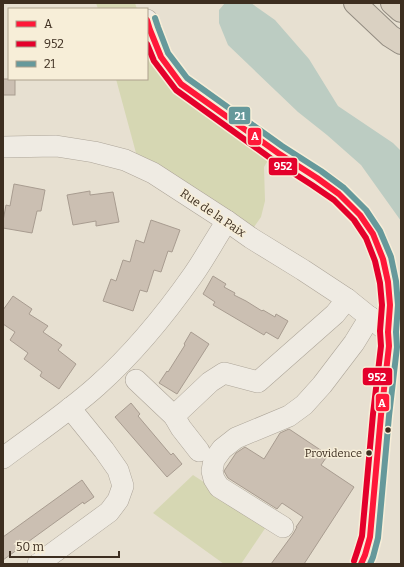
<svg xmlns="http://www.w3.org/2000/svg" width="404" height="567" font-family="Bitter,serif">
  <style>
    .green { fill: #d6d7b3 }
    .water { fill: #bcccc2 }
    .building { fill: #cbbfb2; stroke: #a89c90 }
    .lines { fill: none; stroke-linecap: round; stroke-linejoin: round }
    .minor-casing { stroke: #ada599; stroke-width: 22 }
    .highway-casing { stroke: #928b80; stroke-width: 24 }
    .minor { stroke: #efebe3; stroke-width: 21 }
    .highway { stroke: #dad1c2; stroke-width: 22 }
    .bus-1-casing { stroke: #f7eed8; stroke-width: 9 }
    .bus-2-casing { stroke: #f7eed8; stroke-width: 9 }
    .bus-3-casing { stroke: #f7eed8; stroke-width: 9 }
    .bus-1 { stroke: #ff1839; stroke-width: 6 }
    .bus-2 { stroke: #e4002b; stroke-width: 6 }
    .bus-3 { stroke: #66999b; stroke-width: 6 }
    .bus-dot { fill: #3d2e20; stroke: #f7eed8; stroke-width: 1.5 }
    .labels { text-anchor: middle; stroke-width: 3; stroke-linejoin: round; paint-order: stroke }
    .bus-label { font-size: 11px; fill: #3d2e20; stroke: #f7eed8; text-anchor: end }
    .street-label { font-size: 12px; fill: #3d2e20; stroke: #f7eed8 }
    .line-badge { stroke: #f7eed8; stroke-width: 1.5 }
    .badge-label { font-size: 11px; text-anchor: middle; font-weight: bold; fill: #fff }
  </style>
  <rect width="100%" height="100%" fill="#e7e0d1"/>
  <g class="green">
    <polygon points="96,3 135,3 137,9 98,9"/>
    <polygon points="147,43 270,157 264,167 265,201 261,217 254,227 149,160 136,153 116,79 147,79"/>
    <polygon points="193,475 268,524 241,564 224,564 153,513"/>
  </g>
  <polygon class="water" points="225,3 251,3 275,20 309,59 338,106 393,143 401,151 401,221 361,165 327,135 298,112 228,45 219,23 219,10"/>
  <g class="building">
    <rect x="3" y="79" width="12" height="16"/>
    <polygon points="14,184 45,190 41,211 37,211 32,233 3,228 3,221 6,205 10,206"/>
    <polygon points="90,191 90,195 113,192 119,222 96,226 96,221 73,225 67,195"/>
    <polygon points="151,220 180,230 172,252 168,251 161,272 154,270 147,292 140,290 133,311 103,301 111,279 116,281 123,260 130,262 136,240 144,243"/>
    <polygon points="213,276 226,284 224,287 235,293 234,295 246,301 262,311 263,310 275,317 276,314 288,321 278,339 266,332 264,335 213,305 215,302 203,294"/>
    <polygon points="13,296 32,309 29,314 48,326 43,332 62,345 58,350 76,364 59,389 40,376 42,372 24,359 28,353 10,340 15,332 3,324 3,310"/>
    <polygon points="191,332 209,344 177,394 159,383 167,371 168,372 185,345 184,344"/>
    <polygon points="131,403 140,414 138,416 171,455 173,453 182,464 167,477 115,417"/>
    <polygon points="289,429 328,455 321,465 354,487 304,564 271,564 293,534 297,527 296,527 303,517 282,503 277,509 228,478 224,471 236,453 245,447 264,459 280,433"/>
    <polygon points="82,480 94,497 84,504 83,502 3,560 3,537"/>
  </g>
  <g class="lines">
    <g class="minor-casing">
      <g id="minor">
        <polyline points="147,20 150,30 161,57 181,84 278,153 317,178 339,194 360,215 373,234 383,259 388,282 390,305 388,332 389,346 381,415 370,537 365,555 361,564"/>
        <polyline points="3,147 56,146 94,152 125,160 153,173 227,221 251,238 303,270 347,299 388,332 398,338"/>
        <polyline points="136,380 174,416 181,428 199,451"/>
        <polyline points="174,416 210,382 224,373 258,382 335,314 347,299"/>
        <path d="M3,458C35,434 68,412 97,386C134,353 165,315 193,275C205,258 215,239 227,221"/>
        <polyline points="283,527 219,487 214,479 212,471 214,460 222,449 236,438 289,416 304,405 322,385 354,343 370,317"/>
        <polyline points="38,564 109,512 118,500 123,486 118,470 104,450 70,408"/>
      </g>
    </g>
    <g class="highway-casing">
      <g id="highway">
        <polyline points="355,3 390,36 401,43"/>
        <polyline points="392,3 401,11"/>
      </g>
    </g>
    <use href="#minor" class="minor"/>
    <use href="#highway" class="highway"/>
    <g class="bus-1-casing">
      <polyline id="bus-1" points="147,20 150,30 161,57 181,84 278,153 317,178 339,194 360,215 373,234 383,259 388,282 390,305 388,332 389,346 381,415 370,537 365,555 361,564"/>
    </g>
    <g class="bus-2-casing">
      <polyline id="bus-2" points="147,44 154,61 176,90 273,160 312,185 334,200 354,220 366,238 375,261 380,283 382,305 380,331 381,346 373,414 362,536 357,552 354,561"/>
    </g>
    <g class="bus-3-casing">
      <polyline id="bus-3" points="155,18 158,27 168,53 187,78 282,146 321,171 344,188 366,210 380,231 391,257 396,281 398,305 396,332 397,347 389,416 378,538 373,557 370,564"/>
    </g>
    <use href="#bus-1" class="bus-1"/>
    <use href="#bus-2" class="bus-2"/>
    <use href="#bus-3" class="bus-3"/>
  </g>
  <g class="bus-dot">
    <circle cx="388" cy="430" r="3.5"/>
    <circle cx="369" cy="453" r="3.5"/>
  </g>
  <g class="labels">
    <g class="bus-label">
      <text x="362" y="457">Providence</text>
    </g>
    <g class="street-label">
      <text transform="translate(213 213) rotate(34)" y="4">Rue de la Paix</text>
    </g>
  </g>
  <g class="line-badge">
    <rect x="228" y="106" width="23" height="19" rx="4" fill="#66999b"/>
    <rect x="247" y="127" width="15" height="19" rx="4" fill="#ff1839"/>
    <rect x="268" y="157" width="30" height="19" rx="4" fill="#e4002b"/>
    <rect x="362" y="367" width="31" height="19" rx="4" fill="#e4002b"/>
    <rect x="375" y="393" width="15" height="19" rx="4" fill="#ff1839"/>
  </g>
  <g class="badge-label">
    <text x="240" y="120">21</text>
    <text x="255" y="140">A</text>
    <text x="283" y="170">952</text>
    <text x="377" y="381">952</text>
    <text x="382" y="407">A</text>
  </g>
  <rect width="404" height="567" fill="none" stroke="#3d2e20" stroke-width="8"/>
  <rect x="8" y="8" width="140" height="72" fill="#f7eed8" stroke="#ada18e"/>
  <rect x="16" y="21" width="20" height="6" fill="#ff1839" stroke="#ada18e"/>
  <text x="44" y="28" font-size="12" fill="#3d2e20">A</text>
  <rect x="16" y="41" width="20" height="6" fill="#e4002b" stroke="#ada18e"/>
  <text x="44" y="48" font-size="12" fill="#3d2e20">952</text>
  <rect x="16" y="61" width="20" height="6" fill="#66999b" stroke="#ada18e"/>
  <text x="44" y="68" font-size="12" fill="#3d2e20">21</text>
  <path d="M10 551v6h109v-6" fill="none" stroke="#3d2e20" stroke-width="2"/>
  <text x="16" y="551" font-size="12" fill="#3d2e20" stroke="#f7eed8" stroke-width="3" paint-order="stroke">50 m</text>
</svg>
